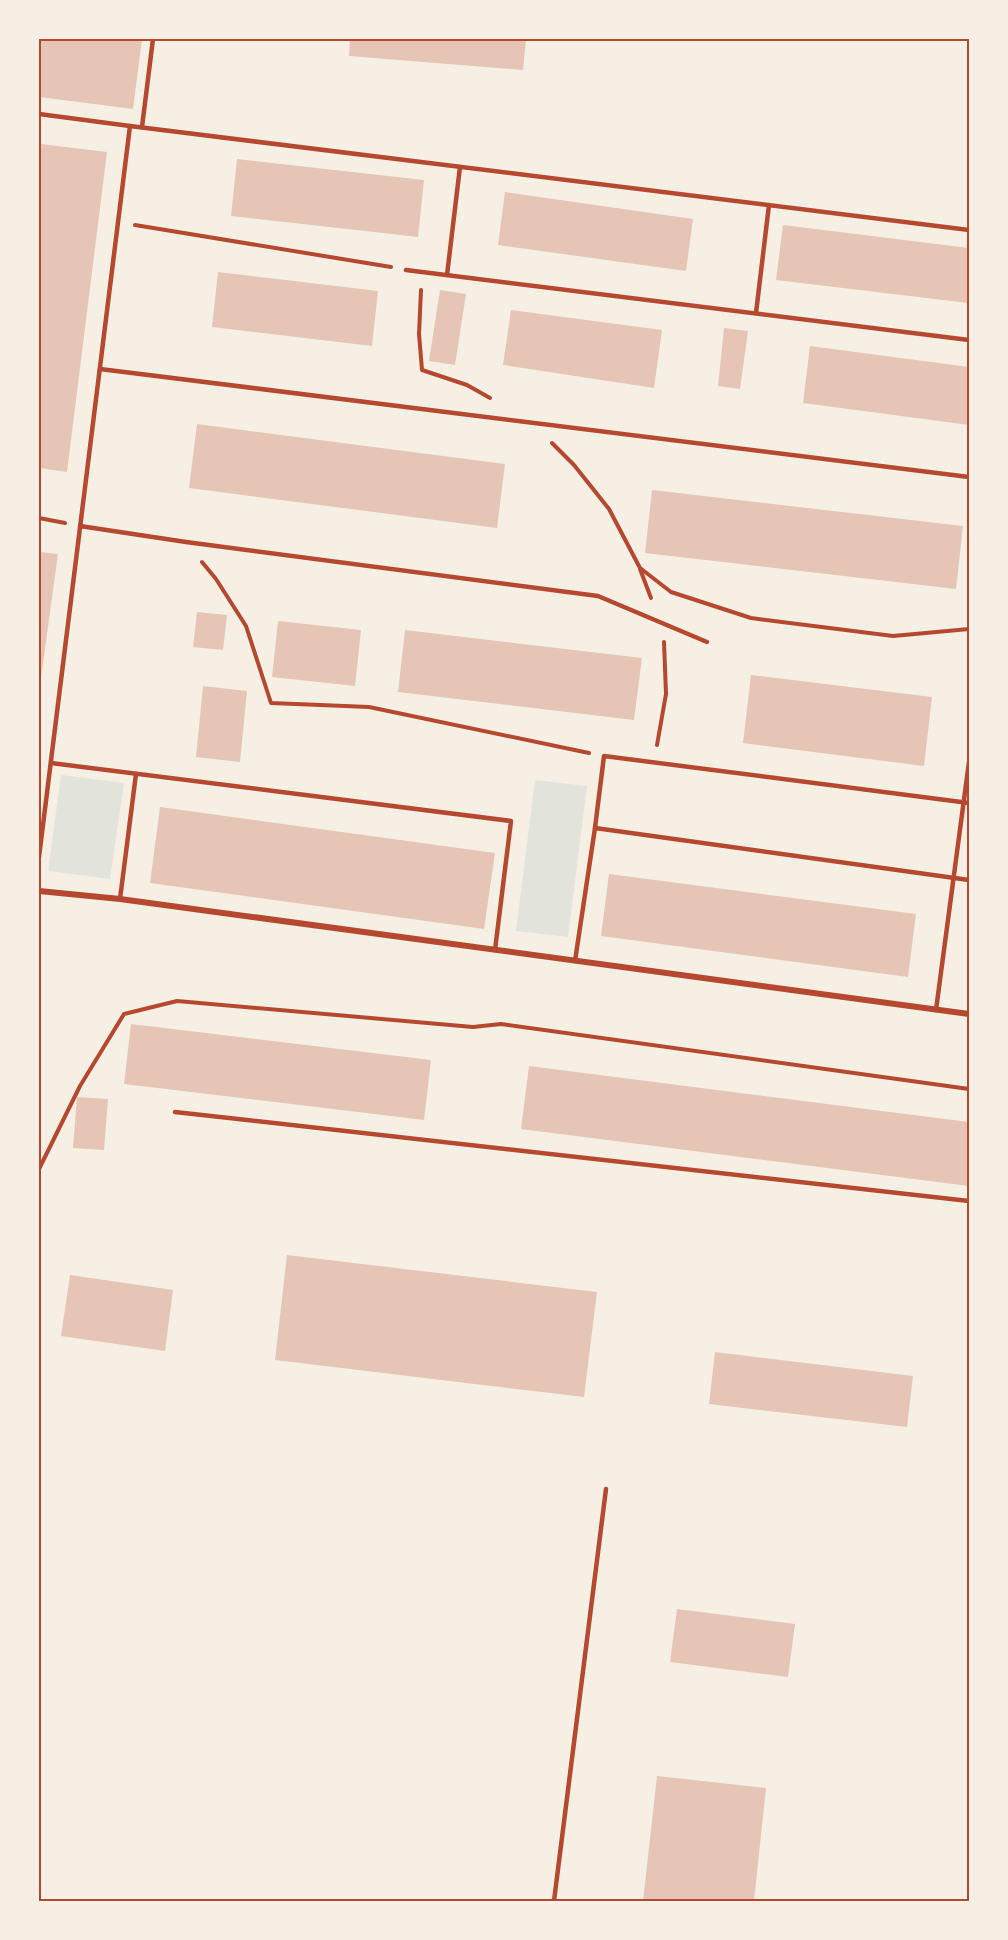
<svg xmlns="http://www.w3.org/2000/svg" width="1008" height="1940" font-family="'Fira Sans Condensed',sans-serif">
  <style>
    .green { fill: #e2e4dc }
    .building { fill: #e6c5b7 }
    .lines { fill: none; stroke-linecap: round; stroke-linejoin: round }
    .path { stroke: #b5482f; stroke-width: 4 }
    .service { stroke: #b5482f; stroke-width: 4.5 }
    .minor { stroke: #b5482f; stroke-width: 6 }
    .neatline { fill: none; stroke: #b5482f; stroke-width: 2 }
  </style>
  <rect width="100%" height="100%" fill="#f6efe4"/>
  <g class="green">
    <polygon points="61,775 124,783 110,879 48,871"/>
    <polygon points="535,780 587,786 568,937 516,931"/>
  </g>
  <g class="building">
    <polygon points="39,39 142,39 133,109 39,97"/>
    <polygon points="350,39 526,39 523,70 349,56"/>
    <polygon points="41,144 107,152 67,472 39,468 39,161"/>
    <polygon points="237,159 424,180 418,237 231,216"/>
    <polygon points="505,192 693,219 686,271 498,245"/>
    <polygon points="783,225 969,248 968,303 776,280"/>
    <polygon points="218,272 378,291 372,346 212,327"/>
    <polygon points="440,290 466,294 455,365 429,361"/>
    <polygon points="511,310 662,330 654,388 503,365"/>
    <polygon points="724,328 748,331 740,389 718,386"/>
    <polygon points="810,346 969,367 969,425 803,403"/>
    <polygon points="197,424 505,464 497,528 189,488"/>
    <polygon points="652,490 963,526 956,589 645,553"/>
    <polygon points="39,552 58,554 40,685 39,685"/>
    <polygon points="197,612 227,615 223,650 193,647"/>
    <polygon points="278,621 361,630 355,686 272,677"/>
    <polygon points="405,630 642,658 634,720 398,692"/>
    <polygon points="751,675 932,697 924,766 743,743"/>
    <polygon points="203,686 247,691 240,762 196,757"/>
    <polygon points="160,807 495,853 484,929 150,883"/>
    <polygon points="609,874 916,914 908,977 601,936"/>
    <polygon points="131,1024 431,1060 424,1120 124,1084"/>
    <polygon points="529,1066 969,1122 969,1186 521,1129"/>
    <polygon points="77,1097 108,1099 104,1150 73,1148"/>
    <polygon points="287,1255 597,1292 584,1397 275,1360"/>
    <polygon points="70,1275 173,1290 165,1351 61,1336"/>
    <polygon points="715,1352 913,1376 907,1427 709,1404"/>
    <polygon points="677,1609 795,1624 788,1677 670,1662"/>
    <polygon points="657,1776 766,1788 754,1901 643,1901"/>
  </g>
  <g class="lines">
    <g class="path">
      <polyline points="135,225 391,267"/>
      <polyline points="421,290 419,334 422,370 467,385 490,398"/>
      <polyline points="552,443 574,465 609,509 640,568 671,592 751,618 893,636 969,629"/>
      <polyline points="39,518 65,523"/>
      <polyline points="202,562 216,579 246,626 271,703 369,707 589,753"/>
      <polyline points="640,569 651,598"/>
      <polyline points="657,745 666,694 664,642"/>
      <polyline points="39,1169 80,1086 124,1014 177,1001 473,1027 501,1024 969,1089"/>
    </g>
    <g class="service">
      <polyline points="39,114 130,126 39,857"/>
      <polyline points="130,126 969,230"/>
      <polyline points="142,127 153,39"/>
      <polyline points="406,270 969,340"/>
      <polyline points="447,275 460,167"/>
      <polyline points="756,313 769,205"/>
      <polyline points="100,369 969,477"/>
      <polyline points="80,526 186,542 598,596 707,642"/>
      <polyline points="51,763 511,821 495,950"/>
      <polyline points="595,828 604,756 969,803"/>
      <polyline points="120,899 136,774"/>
      <polyline points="575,961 595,828 969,880"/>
      <polyline points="936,1010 969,762"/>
      <polyline points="175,1112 969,1201"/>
      <polyline points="554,1901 606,1489"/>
    </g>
    <polyline class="minor" points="39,891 120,899 969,1014"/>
  </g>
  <rect width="1008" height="1940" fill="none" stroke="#f6efe4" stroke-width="81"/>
  <rect x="40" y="40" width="928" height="1860" class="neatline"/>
</svg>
